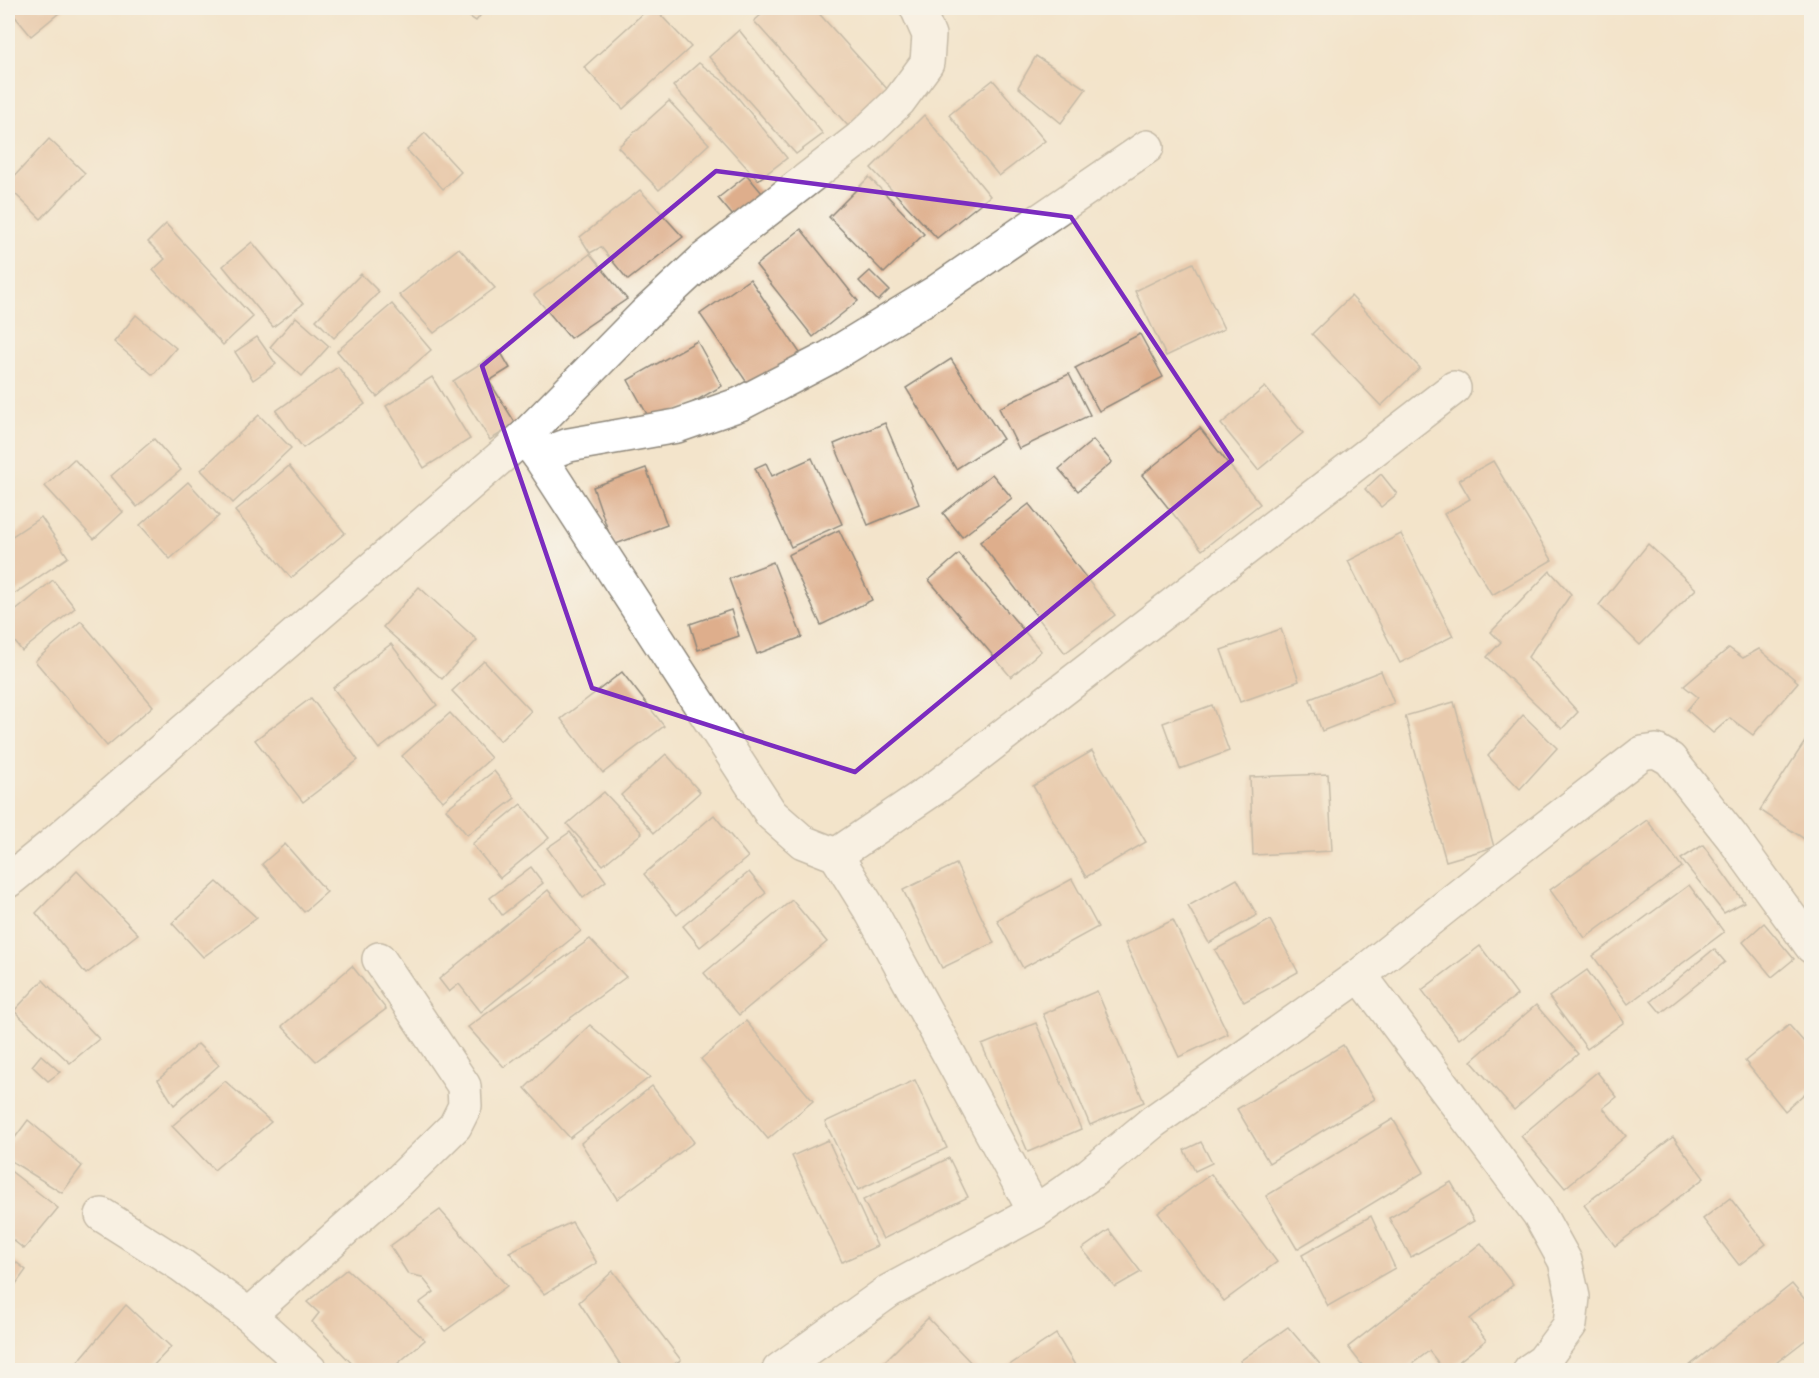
<svg xmlns="http://www.w3.org/2000/svg" width="1819" height="1378" font-family="Pangolin,sans-serif">
  <style>
    .building { fill: #deae8c }
    .lines { fill: none; stroke-linecap: round; stroke-linejoin: round }
    .minor-casing { stroke: #8f887b; stroke-width: 36 }
    .minor { stroke: #fff; stroke-width: 33 }
    .marked { fill: none; stroke: #7b2cbf; stroke-width: 4.5; stroke-linejoin: round }
  </style>
  <rect width="100%" height="100%" fill="#f7f3e8"/>
  <filter id="ink" filterUnits="userSpaceOnUse"><feTurbulence type="fractalNoise" baseFrequency=".0167" numOctaves="2"/><feDisplacementMap in="SourceGraphic" scale="12" xChannelSelector="R" yChannelSelector="G"/><feConvolveMatrix kernelMatrix="1 2 1 2 8 2 1 2 1" color-interpolation-filters="sRGB"/></filter>
  <filter id="wash" filterUnits="userSpaceOnUse"><feTurbulence type="fractalNoise" baseFrequency=".008" numOctaves="4" result="noise"/><feDisplacementMap in="SourceGraphic" scale="24" xChannelSelector="R" yChannelSelector="G"/><feGaussianBlur stdDeviation="1.35" result="paint"/><feColorMatrix in="noise" values="0 0 0 0 0 0 0 0 0 0 0 0 0 0 0 0 0 1.4 0 .05"/><feComposite in="paint" operator="in"/></filter>
  <g filter="url(#wash)">
    <rect width="100%" height="100%" fill="#f3e4cb"/>
    <g id="blocks">
      <g class="building">
        <polygon points="8,8 65,8 31,36"/>
        <polygon points="456,8 486,8 476,21"/>
        <polygon points="649,8 654,8 691,47 623,109 584,67"/>
        <polygon points="769,8 814,8 889,91 849,127 754,21"/>
        <polygon points="739,30 823,134 796,154 709,57"/>
        <polygon points="1036,56 1086,89 1061,123 1018,87"/>
        <polygon points="699,63 726,83 787,158 758,180 673,86"/>
        <polygon points="993,80 1045,141 999,176 949,115"/>
        <polygon points="669,101 709,144 659,190 618,147"/>
        <polygon points="924,115 990,196 937,238 871,168"/>
        <polygon points="425,133 461,172 443,189 407,150"/>
        <polygon points="49,139 85,173 41,219 8,187 8,183"/>
        <polygon points="747,175 767,199 739,223 718,198"/>
        <polygon points="869,177 924,234 884,273 829,217"/>
        <polygon points="640,190 683,237 628,280 601,247 590,253 580,237"/>
        <polygon points="166,224 253,317 223,345 153,270 165,259 148,242"/>
        <polygon points="801,229 858,301 813,337 756,265"/>
        <polygon points="252,242 303,304 273,327 223,266"/>
        <polygon points="459,248 495,288 434,333 399,295"/>
        <polygon points="590,254 627,299 570,338 534,295"/>
        <polygon points="1193,263 1224,329 1166,356 1135,291"/>
        <polygon points="870,271 889,290 878,301 859,281"/>
        <polygon points="361,274 379,292 334,338 316,320"/>
        <polygon points="750,279 800,353 750,387 700,314"/>
        <polygon points="1351,296 1420,368 1381,406 1312,334"/>
        <polygon points="392,304 431,350 377,397 337,351"/>
        <polygon points="136,315 176,348 153,375 114,342"/>
        <polygon points="296,317 329,346 302,376 270,347"/>
        <polygon points="1140,334 1163,377 1099,411 1075,368"/>
        <polygon points="257,337 276,364 253,380 235,352"/>
        <polygon points="697,341 722,386 653,425 628,380"/>
        <polygon points="500,351 510,368 489,381 516,424 490,440 453,381"/>
        <polygon points="951,359 1003,439 956,469 906,388"/>
        <polygon points="338,367 365,404 303,448 276,411"/>
        <polygon points="1069,374 1090,415 1019,449 999,408"/>
        <polygon points="432,377 470,439 424,468 386,406"/>
        <polygon points="1265,387 1303,433 1258,470 1221,424"/>
        <polygon points="259,415 291,448 233,503 201,470"/>
        <polygon points="885,423 919,504 868,525 834,444"/>
        <polygon points="1200,428 1260,504 1202,550 1142,475"/>
        <polygon points="154,439 181,470 137,507 111,476"/>
        <polygon points="1093,440 1112,462 1078,491 1059,469"/>
        <polygon points="812,458 842,524 791,547 755,468 766,463 772,476"/>
        <polygon points="74,459 123,512 94,539 45,486"/>
        <polygon points="1493,461 1552,560 1492,595 1444,514 1470,499 1459,480"/>
        <polygon points="289,466 345,533 291,578 235,511"/>
        <polygon points="646,468 667,525 613,545 593,487"/>
        <polygon points="992,474 1012,498 962,537 943,513"/>
        <polygon points="1381,474 1397,494 1381,507 1365,489"/>
        <polygon points="188,482 219,516 170,559 140,525"/>
        <polygon points="1029,504 1115,615 1065,653 980,542"/>
        <polygon points="41,517 68,557 8,598 8,539"/>
        <polygon points="839,530 872,600 821,625 788,555"/>
        <polygon points="1401,534 1453,636 1400,663 1348,561"/>
        <polygon points="1648,544 1696,589 1640,645 1599,605"/>
        <polygon points="959,554 1041,651 1011,677 929,580"/>
        <polygon points="773,562 802,637 757,654 729,579"/>
        <polygon points="1550,571 1571,594 1528,657 1578,712 1562,729 1487,657 1501,642 1491,632"/>
        <polygon points="53,580 75,608 22,651 8,633 8,617"/>
        <polygon points="419,587 477,640 442,679 383,627"/>
        <polygon points="731,610 739,636 698,650 690,624"/>
        <polygon points="81,621 153,706 107,746 35,661"/>
        <polygon points="1281,629 1299,681 1240,702 1221,650"/>
        <polygon points="391,644 437,705 379,749 333,688"/>
        <polygon points="1729,648 1743,658 1759,649 1798,682 1753,735 1730,718 1713,733 1687,710 1698,697 1684,686"/>
        <polygon points="484,661 531,711 500,741 452,691"/>
        <polygon points="1381,671 1394,703 1322,731 1310,699"/>
        <polygon points="622,672 664,726 603,773 561,719"/>
        <polygon points="311,698 358,760 303,802 255,740"/>
        <polygon points="1454,702 1494,847 1446,861 1405,716"/>
        <polygon points="1212,705 1229,751 1180,769 1163,723"/>
        <polygon points="450,713 491,758 443,801 402,756"/>
        <polygon points="1523,715 1557,748 1520,789 1488,756"/>
        <polygon points="1812,731 1812,844 1760,810"/>
        <polygon points="1092,751 1146,842 1086,877 1033,786"/>
        <polygon points="666,754 700,792 654,833 621,795"/>
        <polygon points="494,771 515,798 467,835 446,809"/>
        <polygon points="1328,774 1332,851 1253,855 1250,777"/>
        <polygon points="604,792 642,833 603,865 567,824"/>
        <polygon points="521,804 549,838 500,878 472,844"/>
        <polygon points="714,815 748,857 677,915 644,874"/>
        <polygon points="1647,820 1682,867 1585,938 1550,890"/>
        <polygon points="570,832 606,881 583,898 547,848"/>
        <polygon points="285,844 327,892 304,912 262,864"/>
        <polygon points="1703,845 1744,902 1724,913 1681,859"/>
        <polygon points="956,864 994,943 942,968 903,890"/>
        <polygon points="531,867 543,883 502,915 490,898"/>
        <polygon points="77,871 138,934 86,974 36,913"/>
        <polygon points="749,872 766,893 700,947 683,926"/>
        <polygon points="1072,879 1098,927 1023,968 997,920"/>
        <polygon points="1237,879 1257,915 1209,943 1188,906"/>
        <polygon points="217,882 257,918 203,957 172,923"/>
        <polygon points="1689,885 1724,932 1628,1004 1593,956"/>
        <polygon points="548,890 581,931 481,1012 459,984 449,992 439,979"/>
        <polygon points="792,900 827,942 739,1015 704,973"/>
        <polygon points="1173,920 1228,1034 1179,1057 1125,943"/>
        <polygon points="1270,920 1298,972 1244,1002 1215,950"/>
        <polygon points="1764,923 1794,959 1772,977 1743,942"/>
        <polygon points="590,939 626,977 504,1067 468,1027"/>
        <polygon points="1480,946 1517,995 1459,1039 1422,990"/>
        <polygon points="1714,949 1725,962 1661,1013 1651,1001"/>
        <polygon points="352,966 386,1009 316,1061 282,1026"/>
        <polygon points="1587,970 1624,1022 1587,1049 1549,997"/>
        <polygon points="43,980 99,1039 70,1063 14,1011"/>
        <polygon points="1097,991 1144,1102 1090,1125 1043,1014"/>
        <polygon points="1536,1005 1578,1054 1514,1110 1471,1061"/>
        <polygon points="746,1021 813,1101 768,1139 701,1059"/>
        <polygon points="1036,1023 1081,1129 1028,1152 982,1045"/>
        <polygon points="590,1025 650,1077 570,1138 525,1088"/>
        <polygon points="1789,1025 1812,1051 1812,1087 1785,1111 1745,1061"/>
        <polygon points="198,1044 219,1065 174,1105 158,1080"/>
        <polygon points="1343,1045 1375,1099 1269,1163 1237,1109"/>
        <polygon points="41,1055 60,1072 48,1081 32,1066"/>
        <polygon points="1597,1072 1617,1097 1603,1108 1626,1136 1565,1188 1521,1136"/>
        <polygon points="915,1080 947,1148 858,1190 825,1122"/>
        <polygon points="225,1081 271,1122 214,1170 172,1126"/>
        <polygon points="652,1086 694,1142 617,1199 581,1143"/>
        <polygon points="1393,1119 1424,1172 1297,1249 1266,1196"/>
        <polygon points="28,1120 82,1166 62,1193 8,1159 8,1147"/>
        <polygon points="1673,1137 1704,1178 1615,1246 1584,1205"/>
        <polygon points="828,1140 877,1246 842,1262 792,1156"/>
        <polygon points="1201,1142 1212,1163 1195,1171 1184,1150"/>
        <polygon points="949,1158 968,1197 883,1239 863,1200"/>
        <polygon points="8,1169 58,1208 24,1249 8,1236"/>
        <polygon points="1211,1174 1277,1262 1224,1301 1158,1213"/>
        <polygon points="1451,1182 1474,1221 1411,1257 1389,1218"/>
        <polygon points="1730,1198 1766,1244 1739,1265 1703,1219"/>
        <polygon points="440,1210 507,1286 445,1331 419,1303 434,1292 422,1277 408,1274 390,1246"/>
        <polygon points="1371,1216 1395,1268 1328,1306 1302,1255"/>
        <polygon points="572,1222 597,1263 544,1294 509,1252"/>
        <polygon points="1109,1230 1141,1272 1115,1287 1082,1249"/>
        <polygon points="1481,1243 1513,1285 1470,1319 1486,1340 1448,1370 1444,1370 1429,1351 1404,1370 1366,1370 1348,1347"/>
        <polygon points="8,1256 26,1270 8,1295"/>
        <polygon points="347,1269 425,1340 390,1370 358,1370 312,1322 319,1313 307,1302"/>
        <polygon points="613,1271 681,1360 664,1370 624,1370 579,1302"/>
        <polygon points="1792,1284 1812,1308 1812,1335 1767,1370 1684,1370"/>
        <polygon points="126,1305 171,1347 149,1370 71,1370"/>
        <polygon points="928,1318 978,1370 876,1370"/>
        <polygon points="1288,1327 1325,1370 1248,1370 1240,1361"/>
        <polygon points="1056,1334 1078,1370 1007,1370 1005,1368"/>
      </g>
    </g>
  </g>
  <g filter="url(#ink)">
    <use href="#blocks" fill-opacity="0" stroke="#8f887b" stroke-width="1.5"/>
    <g class="lines">
      <g class="minor-casing">
        <g id="minor">
          <polyline points="524,437 539,456 771,814 803,842 836,855 872,913 1035,1212"/>
          <polyline points="539,456 569,445 677,426 740,404 828,358 936,292 1147,147"/>
          <polyline points="836,855 939,785 1454,388"/>
          <polyline points="8,881 51,846 524,437 644,315 704,259 860,138 899,101 927,63 929,35 917,8"/>
          <polyline points="1360,975 1539,1214 1565,1261 1573,1297 1570,1325 1543,1361 1530,1370"/>
          <polyline points="102,1215 181,1265 249,1315 310,1370"/>
          <polyline points="249,1315 399,1181 455,1126 465,1106 464,1086 379,959"/>
          <polyline points="779,1370 889,1291 1035,1212 1090,1174 1154,1121 1360,975 1513,853 1642,753 1656,751 1670,759 1732,837 1812,947"/>
        </g>
      </g>
      <use href="#minor" class="minor"/>
    </g>
  </g>
  <path d="M0 0H1819V1378H0ZM716,171L1071,217L1232,460L855,772L592,688L482,366Z" fill="#f3e4cb" fill-opacity=".55" fill-rule="evenodd"/>
  <path class="marked" d="M716,171L1071,217L1232,460L855,772L592,688L482,366Z"/>
  <rect width="1819" height="1378" fill="none" stroke="#f7f3e8" stroke-width="30"/>
</svg>
